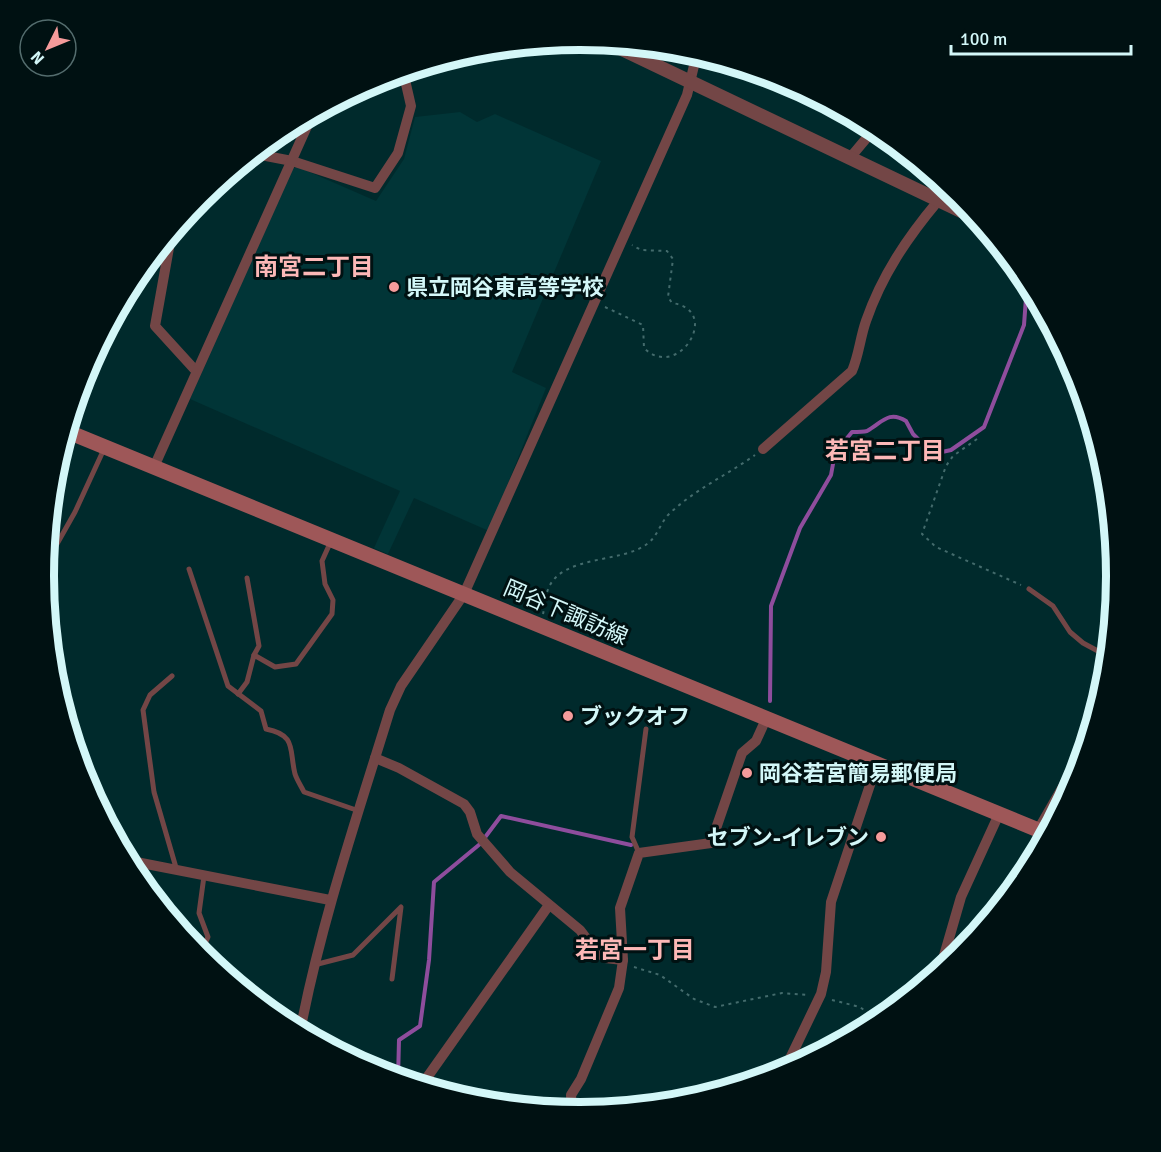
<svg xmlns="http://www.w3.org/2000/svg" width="1161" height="1152" font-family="Signika,'Noto Sans JP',sans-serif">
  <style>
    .built { fill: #013537 }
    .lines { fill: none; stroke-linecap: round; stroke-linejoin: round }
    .stream { stroke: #8e4d9d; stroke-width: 4 }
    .path { stroke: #436b6c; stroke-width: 2; stroke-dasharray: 3 4.5; stroke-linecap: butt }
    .service { stroke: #734646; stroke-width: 5 }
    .minor { stroke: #734646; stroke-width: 10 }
    .tertiary { stroke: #734646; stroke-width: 14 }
    .secondary { stroke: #9e5758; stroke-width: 15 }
    .poi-dot { fill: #f59b9b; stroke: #001112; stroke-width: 2 }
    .labels { text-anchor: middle; stroke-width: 6; stroke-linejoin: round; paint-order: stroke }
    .poi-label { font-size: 22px; font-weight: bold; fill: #d3f7f8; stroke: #001112; text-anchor: start }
    .street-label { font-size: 22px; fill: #d3f7f8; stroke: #001112 }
    .neighbourhood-label { font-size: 24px; font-weight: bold; fill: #fdb8b7; stroke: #001112 }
    .rim { fill: none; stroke: #d3f7f8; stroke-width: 8 }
  </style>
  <rect width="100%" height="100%" fill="#002a2c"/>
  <polygon class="built" points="460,112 477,122 495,114 601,161 512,372 546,388 489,531 414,498 388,554 374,548 400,491 190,399 293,168 298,167 376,201 404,159 415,117"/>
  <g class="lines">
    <g class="stream">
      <path d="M770,701L771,606L800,528L831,475L835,453L852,432C856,432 863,432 867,431C882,423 888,410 906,421L913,434L926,447L942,452L951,450L984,427L1024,325L1026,298L1031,285"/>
      <polyline points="398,1079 399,1040 420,1026 429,960 434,882 480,844 501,816 631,845"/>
    </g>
    <g class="path">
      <path d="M605,307L643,325L644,348C678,382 723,310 672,303L668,297L673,259L667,251L641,250L632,245"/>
      <polyline points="977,439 953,456 946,466 922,534 936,547 1021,585"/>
      <path d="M543,614C545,606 545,595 549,587C564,555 622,563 647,544C658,536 660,523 669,514C694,490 727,475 755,455"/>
      <polyline points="634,967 660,975 694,999 715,1007 782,993 808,995"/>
      <polyline points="832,1000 860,1007 880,1022"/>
    </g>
    <g class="service">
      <polyline points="44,567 75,512 104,449"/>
      <path d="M189,569L228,686L261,711L266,729C297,735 289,750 295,774C297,780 301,786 304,792L359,811"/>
      <polyline points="247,578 259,646 254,655"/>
      <polyline points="1029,589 1053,606 1070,632 1083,643 1109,657"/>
      <polyline points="172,676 150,695 143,710 154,792 177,871"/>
      <polyline points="238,694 247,682 254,655 275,667 296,664 332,614 333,600 325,584 322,561 331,541"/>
      <polyline points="639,853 632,837 646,729"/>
      <polyline points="200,955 208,937 199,913 204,876"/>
      <polyline points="314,965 353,955 401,907 392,979"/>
    </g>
    <g class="minor">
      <polyline points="258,149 261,155 292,161 375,188 398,153 411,106 403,71"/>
      <polyline points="849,159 875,128"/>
      <polyline points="172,231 155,326 196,371"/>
      <path d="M763,449L852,371C859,355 860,338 866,321C882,275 907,238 938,201"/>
      <polyline points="154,467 313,113"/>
      <polyline points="375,758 399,768 464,804 470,812 477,834 510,872 580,930 593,947 605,958 623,960"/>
      <polyline points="105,821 113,836"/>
      <polyline points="1038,830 1088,743"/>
      <polyline points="126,860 330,900"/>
      <polyline points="939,973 961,897 999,814"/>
      <path d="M300,1032C321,922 357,817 390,710L401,686L464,594L687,95L697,53"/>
      <polyline points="783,1073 821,994 826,972 831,902 877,764"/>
      <polyline points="421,1086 549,905"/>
      <polyline points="572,1112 571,1095 581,1079 619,988 623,960 620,908 639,853 711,843 742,753 756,741 766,719"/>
    </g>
    <polyline class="tertiary" points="605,41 980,220"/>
    <polyline class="secondary" points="66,431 1048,834"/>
  </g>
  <g class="poi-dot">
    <circle cx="394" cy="287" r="6"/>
    <circle cx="568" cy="716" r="6"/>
    <circle cx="747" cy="773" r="6"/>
    <circle cx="881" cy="837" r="6"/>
  </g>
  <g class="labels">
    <g class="poi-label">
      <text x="406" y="295">県立岡谷東高等学校</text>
      <text x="580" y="724">ブックオフ</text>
      <text x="759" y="781">岡谷若宮簡易郵便局</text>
      <text x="869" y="845" text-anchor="end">セブン-イレブン</text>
    </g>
    <g class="street-label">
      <text transform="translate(566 612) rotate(23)" y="8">岡谷下諏訪線</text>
    </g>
    <g class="neighbourhood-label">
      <text x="314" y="275">南宮二丁目</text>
      <text x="885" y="459">若宮二丁目</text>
      <text x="635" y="958">若宮一丁目</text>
    </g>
  </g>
  <path d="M0 0H1161V1152H0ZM54 576a526 526 0 1 1 1052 0a526 526 0 1 1-1052 0Z" fill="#001112" fill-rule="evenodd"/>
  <path class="rim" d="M54 576a526 526 0 1 1 1052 0a526 526 0 1 1-1052 0Z"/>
  <g transform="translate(48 48) rotate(227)"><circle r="28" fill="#001112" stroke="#546d6e" stroke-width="1.5"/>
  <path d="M0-4.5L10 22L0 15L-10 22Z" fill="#f59b9b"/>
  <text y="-9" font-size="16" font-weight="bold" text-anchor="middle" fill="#d3f7f8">N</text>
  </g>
  <path d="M951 45v9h180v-9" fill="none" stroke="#d3f7f8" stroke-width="3"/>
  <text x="960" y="45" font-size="18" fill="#d3f7f8" stroke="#001112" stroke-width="4.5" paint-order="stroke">100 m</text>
</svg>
